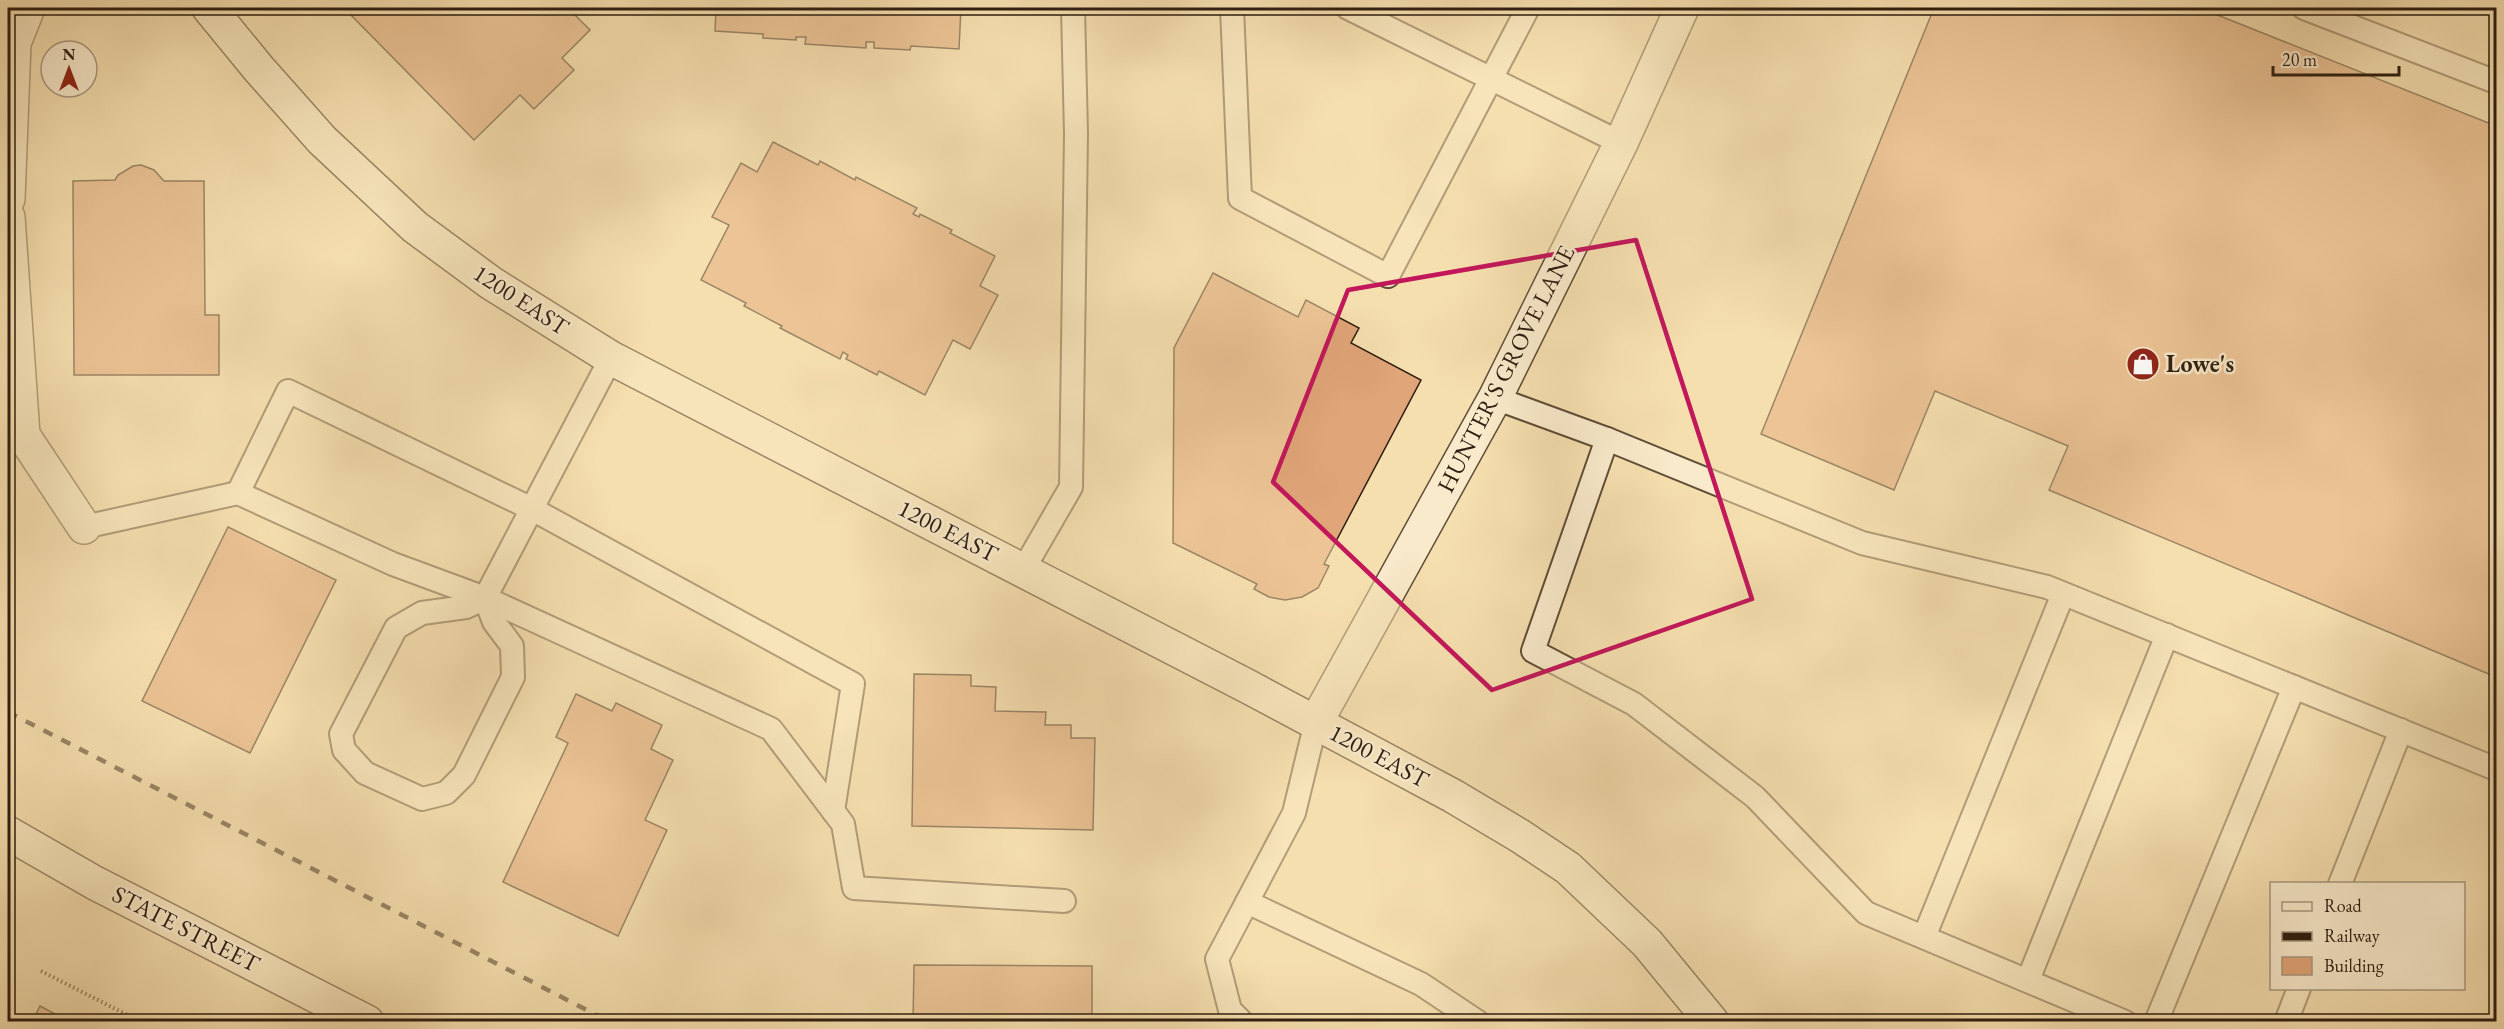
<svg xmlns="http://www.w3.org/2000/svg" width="2504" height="1029" font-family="'EB Garamond',serif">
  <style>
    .building { fill: #e0a578; stroke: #2e1e11; stroke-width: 1.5 }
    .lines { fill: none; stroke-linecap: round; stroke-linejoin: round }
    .lane-casing { stroke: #604e38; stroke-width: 26 }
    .street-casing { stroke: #604e38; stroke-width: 36 }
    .secondary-casing { stroke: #2e1e11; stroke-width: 36 }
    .path { stroke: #2e1e11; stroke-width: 4; stroke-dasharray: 1.5 3; stroke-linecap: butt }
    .lane { stroke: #f9eacb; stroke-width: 22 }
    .street { stroke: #f9eacb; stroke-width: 33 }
    .secondary { stroke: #f9eacb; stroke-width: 33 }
    .rail { stroke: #2e1e11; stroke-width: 4.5; stroke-dasharray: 10 10; stroke-linecap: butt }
    .marked { fill: none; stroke: #c2185b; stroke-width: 4.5; stroke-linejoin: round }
    .labels { text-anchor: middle; stroke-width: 5; stroke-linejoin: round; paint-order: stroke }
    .street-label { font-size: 24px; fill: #2e1e11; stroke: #f9eacb }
    .poi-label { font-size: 24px; font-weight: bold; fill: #2e1e11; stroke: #f9eacb; text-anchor: start }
  </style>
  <rect width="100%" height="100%" fill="#f6dfaf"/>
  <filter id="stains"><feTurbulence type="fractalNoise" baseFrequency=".00333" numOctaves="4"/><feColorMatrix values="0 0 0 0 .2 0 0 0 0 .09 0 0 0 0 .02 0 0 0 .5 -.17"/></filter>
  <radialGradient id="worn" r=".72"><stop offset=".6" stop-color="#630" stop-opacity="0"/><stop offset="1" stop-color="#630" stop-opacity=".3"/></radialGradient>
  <g class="building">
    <polygon points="344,8 568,8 590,30 562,58 574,70 534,109 520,95 474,140"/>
    <polygon points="716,8 961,8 959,49 911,46 910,50 874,48 874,42 866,42 866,48 805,44 806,37 796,37 796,40 763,38 763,34 715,31"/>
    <polygon points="1934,8 2200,8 2496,126 2496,677 2049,490 2068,446 1935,391 1894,490 1761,434"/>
    <polygon points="773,142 818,165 820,161 855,180 856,177 917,208 913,214 919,217 920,214 952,230 950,233 995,256 980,286 998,295 970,349 953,340 925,395 879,371 877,375 846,359 848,355 843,352 840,359 780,328 782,326 744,306 746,303 701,280 729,225 712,217 741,163 757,172"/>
    <polygon points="141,165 154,170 164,181 204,181 205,315 219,315 219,375 74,375 73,181 115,180 118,175 133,166"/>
    <polygon points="1213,273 1298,317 1306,300 1359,328 1351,343 1421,380 1324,564 1329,566 1318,588 1302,597 1285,600 1269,597 1254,589 1257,584 1173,543 1174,348"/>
    <polygon points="228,527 336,580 250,753 142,701"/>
    <polygon points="914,674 971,675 971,686 996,687 995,711 1046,712 1045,725 1071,725 1071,738 1095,738 1093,830 912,826"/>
    <polygon points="576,694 612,711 616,703 662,725 651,749 673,760 645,820 667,830 618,936 503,882 568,743 556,737"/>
    <polygon points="914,965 1092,966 1092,1022 913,1022"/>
    <polygon points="40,1006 70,1022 32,1022"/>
  </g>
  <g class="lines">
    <g class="lane-casing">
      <g id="lane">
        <polyline points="1232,8 1240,198 1388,276 1528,8"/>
        <polyline points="1348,8 1621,143"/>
        <polyline points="2304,8 2496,82"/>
        <polyline points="1495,398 1607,439 1862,543 2047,587 2496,769"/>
        <polyline points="1607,439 1533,651 1634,704 1755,797 1866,913 2125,1022"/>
        <polyline points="238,493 288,391 532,509 853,684 833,811"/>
        <polyline points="84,527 238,493 393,564 485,598 611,358"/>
        <polyline points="1023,570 1071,487 1076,134 1073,8"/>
        <polyline points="485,598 771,729 843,824 854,888 1064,901"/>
        <polygon points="485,598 494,622 512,646 513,677 464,775 446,793 422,799 365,773 344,750 341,734 396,628 422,613 466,607"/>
        <polyline points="2340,884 2401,730"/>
        <polyline points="1247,902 1421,984 1478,1022"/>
        <polyline points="1924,937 2063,594"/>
        <polyline points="2028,980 2167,635"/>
        <polyline points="1242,1022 1230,1010 1217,959 1294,813 1316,722"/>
        <polyline points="2156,1022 2294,687"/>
        <polyline points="2286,1022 2299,988"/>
      </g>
    </g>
    <g class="street-casing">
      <g id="street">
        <polyline points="8,199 14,43 28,8"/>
        <polyline points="8,217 23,435 84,527"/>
        <polyline points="1316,722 1495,398 1621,143 1682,8"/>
      </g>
    </g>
    <g class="secondary-casing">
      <g id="secondary">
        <polyline points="209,8 259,69 322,140 415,227 491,283 611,358 1245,685 1453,796 1520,836 1568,868 1647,943 1712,1022"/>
        <polyline points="8,833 95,883 367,1022"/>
      </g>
    </g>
    <polyline class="path" points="41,971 141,1022"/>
    <use href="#lane" class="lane"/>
    <use href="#street" class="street"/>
    <use href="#secondary" class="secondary"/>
    <polyline class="rail" points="8,712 610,1022"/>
  </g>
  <path d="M0 0H2504V1029H0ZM1636,240L1752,599L1492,690L1273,482L1348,290Z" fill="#f6dfaf" fill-opacity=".55" fill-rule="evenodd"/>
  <path class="marked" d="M1636,240L1752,599L1492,690L1273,482L1348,290Z"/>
  <defs>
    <g id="shop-disc" transform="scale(1.725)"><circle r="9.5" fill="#8f2418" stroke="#f9eacb"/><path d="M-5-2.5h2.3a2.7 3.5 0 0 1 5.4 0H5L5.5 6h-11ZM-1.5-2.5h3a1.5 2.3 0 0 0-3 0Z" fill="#fff"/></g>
  </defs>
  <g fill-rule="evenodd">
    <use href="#shop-disc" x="2143" y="364"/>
  </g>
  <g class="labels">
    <g class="street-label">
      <text transform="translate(521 300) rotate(33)" y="8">1200 EAST</text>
      <text transform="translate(1506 369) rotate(-63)" y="8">HUNTER'S GROVE LANE</text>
      <text transform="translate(948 531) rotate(27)" y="8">1200 EAST</text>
      <text transform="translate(1379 756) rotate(28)" y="8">1200 EAST</text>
      <text transform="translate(186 929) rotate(27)" y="8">STATE STREET</text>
    </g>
    <g class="poi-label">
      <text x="2166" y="372">Lowe's</text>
    </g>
  </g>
  <rect width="2504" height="1029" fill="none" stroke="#f6dfaf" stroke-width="30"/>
  <rect x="9" y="9" width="2486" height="1011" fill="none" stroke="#2e1e11" stroke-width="3"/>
  <rect x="15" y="15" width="2474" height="999" fill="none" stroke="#2e1e11" stroke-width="1.5"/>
  <rect x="2270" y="882" width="195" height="108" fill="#f9eacb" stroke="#a89881" stroke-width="1.5"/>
  <rect x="2282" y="902" width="30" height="9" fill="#f9eacb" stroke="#a89881" stroke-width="1.5"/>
  <text x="2324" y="912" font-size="18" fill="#2e1e11">Road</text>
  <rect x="2282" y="932" width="30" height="9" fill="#2e1e11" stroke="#a89881" stroke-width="1.5"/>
  <text x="2324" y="942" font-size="18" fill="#2e1e11">Railway</text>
  <rect x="2282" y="957" width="30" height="18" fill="#e0a578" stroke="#a89881" stroke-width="1.5"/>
  <text x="2324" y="972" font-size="18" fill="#2e1e11">Building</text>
  <g transform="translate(69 69)"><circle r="28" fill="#f9eacb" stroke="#a89881" stroke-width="1.5"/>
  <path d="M0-4.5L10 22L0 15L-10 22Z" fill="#8f2418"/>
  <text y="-9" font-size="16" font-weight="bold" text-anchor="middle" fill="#2e1e11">N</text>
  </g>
  <path d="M2273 66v9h126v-9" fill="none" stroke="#2e1e11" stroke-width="3"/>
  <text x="2282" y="66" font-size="18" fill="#2e1e11" stroke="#f9eacb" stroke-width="4.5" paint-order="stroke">20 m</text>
  <rect width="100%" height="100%" filter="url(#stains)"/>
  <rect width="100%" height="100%" fill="url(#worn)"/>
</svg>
